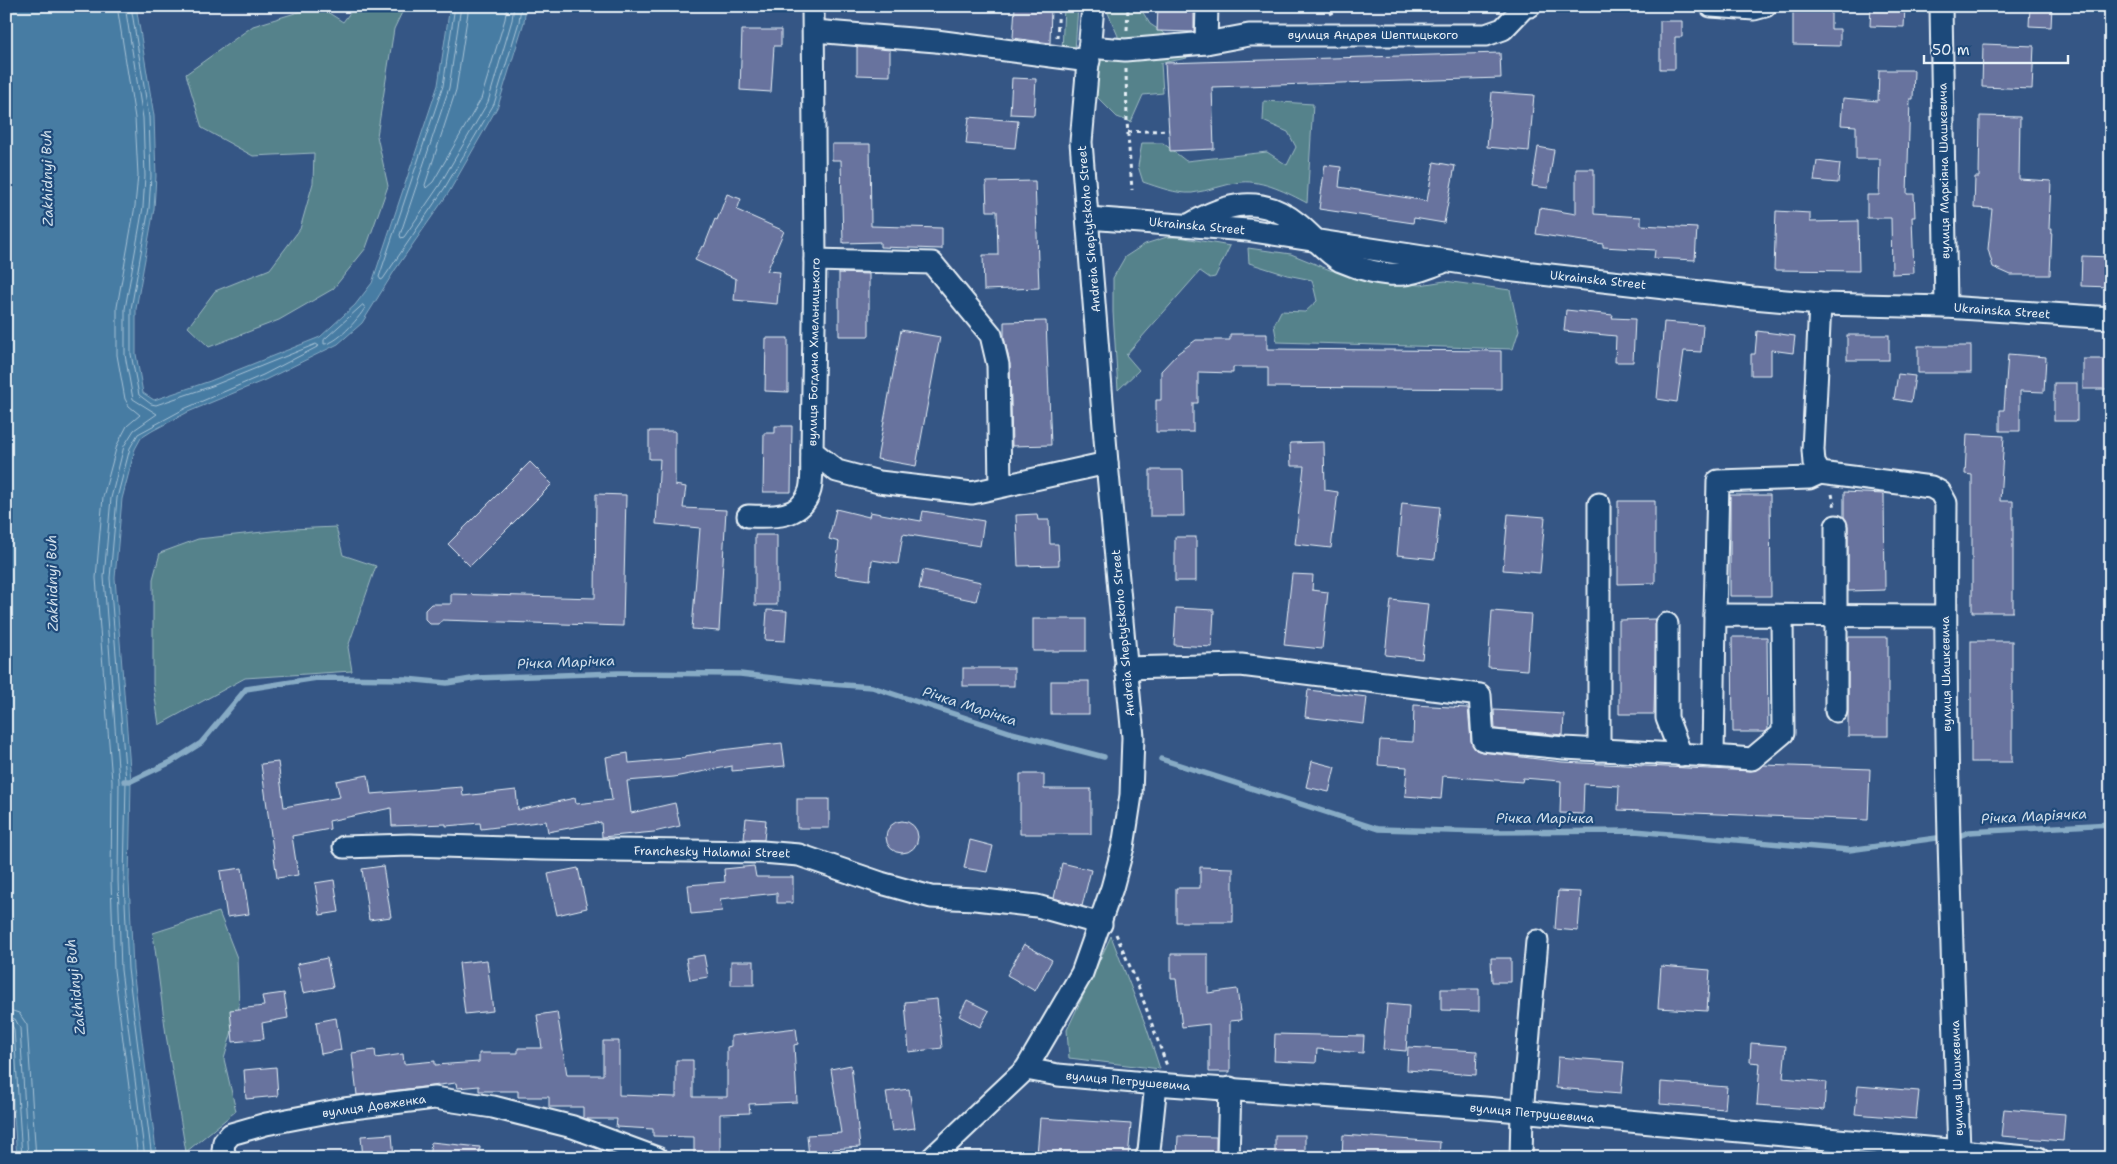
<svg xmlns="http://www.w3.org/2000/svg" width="2117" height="1164" font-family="'Shantell Sans',sans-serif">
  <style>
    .green { fill: #54828b; stroke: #9ebac2 }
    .water { fill: #467ca3; stroke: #87abc5 }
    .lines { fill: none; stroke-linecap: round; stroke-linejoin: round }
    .shore { stroke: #a7c2d6; stroke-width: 1 }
    .stream { stroke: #87abc5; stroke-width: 5.5 }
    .building { fill: #67739e; stroke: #e8f1f8 }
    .minor-casing { stroke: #e8f1f8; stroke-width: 25 }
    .path { stroke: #e8f1f8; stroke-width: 3; stroke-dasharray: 4 4; stroke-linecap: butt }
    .minor { stroke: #1f4a7a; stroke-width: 21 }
    .labels { text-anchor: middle; stroke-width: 4.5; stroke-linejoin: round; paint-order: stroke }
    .street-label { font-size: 12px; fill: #e8f1f8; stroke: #1f4a7a }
    .water-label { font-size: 14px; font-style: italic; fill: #d0dfeb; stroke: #1f4a7a }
  </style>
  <rect width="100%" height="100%" fill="#355685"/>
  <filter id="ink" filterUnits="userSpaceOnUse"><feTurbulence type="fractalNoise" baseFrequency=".02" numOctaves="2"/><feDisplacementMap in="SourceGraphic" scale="10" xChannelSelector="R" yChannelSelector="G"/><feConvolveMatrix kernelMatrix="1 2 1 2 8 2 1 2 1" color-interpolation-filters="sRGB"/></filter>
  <g filter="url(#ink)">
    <g class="green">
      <polygon points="318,6 343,22 355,6 405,6 394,29 377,136 388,186 366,248 333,289 279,320 209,347 188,327 215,291 270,269 300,229 313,183 314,153 253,156 202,128 186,74 253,26"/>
      <polygon points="1064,6 1078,6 1075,51 1062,51"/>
      <polygon points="1105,6 1139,6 1150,24 1173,39 1187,58 1161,63 1163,93 1143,95 1131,122 1117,117 1095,95 1097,58 1114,54 1118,36"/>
      <path d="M1264,101L1313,104L1307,203C1288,193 1263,180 1241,182C1225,184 1209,191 1192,193C1176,194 1158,187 1143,182L1138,166L1142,143H1163L1186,161L1267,152L1287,165L1296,147L1288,132L1263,121Z"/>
      <polygon points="1167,237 1179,237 1230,246 1215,277 1210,278 1200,271 1126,355 1139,370 1118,390 1113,312 1113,278 1125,257 1145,244"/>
      <polygon points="1248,248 1291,254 1330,270 1380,282 1420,285 1445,281 1510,290 1519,330 1513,349 1277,342 1274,325 1281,311 1305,312 1317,301 1312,280 1287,275 1249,263"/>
      <polygon points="336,527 343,555 376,566 348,647 352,671 245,678 159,725 153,684 153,579 160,553 198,539 291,529"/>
      <polygon points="219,912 237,958 239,1007 224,1059 236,1111 186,1152 166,1035 153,933"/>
      <polygon points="1111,936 1146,1026 1160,1069 1069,1058 1067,1030"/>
    </g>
    <polygon class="water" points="6,6 136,6 154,116 156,176 154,209 136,309 136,354 143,393 154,400 210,381 320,337 355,305 372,283 438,85 450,6 526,6 524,22 498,106 449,192 395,270 362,323 338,344 265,380 188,412 152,431 141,438 135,449 122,499 115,578 131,781 129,880 133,969 157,1158 17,1158 6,1004"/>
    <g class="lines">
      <g class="shore">
        <polyline points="117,6 135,118 138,175 135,206 117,307 117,355 125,399 129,406 140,415 127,426 117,445 103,497 96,578 112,781 111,881 114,970 138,1158"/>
        <polyline points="125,6 143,118 145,176 143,207 125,309 125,355 133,399 157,414 134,430 124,446 111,498 104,577 119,781 118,880 121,970 145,1158"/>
        <polyline points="131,6 149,117 151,176 149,208 131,309 131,354 139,395 151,404 156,405 212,386 316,344 319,346 263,375 186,408 138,434 130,448 117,498 110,578 126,781 124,880 128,969 152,1158"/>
        <polyline points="455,6 443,86 379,277 381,280 383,279 444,189 494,104 519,22 521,6"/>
        <polyline points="461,6 449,88 400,235 401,238 404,237 439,186 488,102 512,20 514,6"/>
        <polyline points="469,6 456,90 425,185 426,188 433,182 481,99 505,19 507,6"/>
        <path d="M363,305L365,308C358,319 337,344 324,344V340Z"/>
        <polyline points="6,1009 19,1013 27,1025 36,1158"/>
        <polyline points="6,1017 15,1019 20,1028 28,1158"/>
        <polyline points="6,1023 11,1024 14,1029 22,1158"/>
      </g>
      <g class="stream">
        <polyline points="1161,759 1378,829 1485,832 1635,831 1849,850 1937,838"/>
        <polyline points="124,781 131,781 171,762 201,743 246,689 317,678 406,679 447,683 477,678 618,673 740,674 816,683 872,687 1012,733 1104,757"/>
        <polyline points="1959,836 1969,832 2111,824"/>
      </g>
    </g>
    <g class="building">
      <polygon points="1015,6 1051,6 1050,43 1013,38"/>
      <polygon points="1158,6 1194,6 1194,32 1157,31"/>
      <polygon points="1793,6 1831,6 1831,29 1840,29 1840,46 1793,45"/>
      <polygon points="1871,6 1905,6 1904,27 1870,26"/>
      <polygon points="2030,6 2052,6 2051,27 2029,26"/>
      <polygon points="1660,21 1682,21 1682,37 1675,37 1675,69 1660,69"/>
      <polygon points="742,30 781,30 781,46 774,46 771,92 740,90"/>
      <polygon points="1983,44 2034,46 2032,89 1982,87"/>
      <polygon points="857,47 890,50 890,76 857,75"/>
      <polygon points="1500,53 1501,78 1212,87 1214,149 1170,151 1165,63"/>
      <polygon points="1879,70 1914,70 1913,99 1910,99 1907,194 1914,194 1915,217 1912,217 1914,273 1892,274 1891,218 1867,218 1867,195 1879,195 1880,159 1856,159 1856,126 1841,125 1843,98 1878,101"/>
      <polygon points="1012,78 1036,79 1034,115 1010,114"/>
      <polygon points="1492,92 1534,95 1529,151 1487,147"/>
      <polygon points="1980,116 2020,117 2019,179 2051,181 2049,229 2052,229 2050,275 2011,275 1993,267 1988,249 1992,209 1974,208 1975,177 1979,177"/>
      <polygon points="969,117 1018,121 1015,148 966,144"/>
      <polygon points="832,144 870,144 871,226 942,228 942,249 880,247 880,242 843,243 841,160 832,160"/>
      <polygon points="1538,147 1554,150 1548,188 1532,186"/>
      <polygon points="1817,161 1840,164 1838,183 1814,181"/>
      <polygon points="1434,162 1455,166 1444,223 1414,218 1413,223 1319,209 1325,165 1341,167 1339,187 1427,201"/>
      <polygon points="1576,169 1594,169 1594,214 1641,217 1641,225 1697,228 1695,260 1654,258 1655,250 1603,247 1603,244 1536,234 1540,208 1576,214"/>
      <polygon points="1035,181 1039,288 984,290 983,255 998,255 997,211 987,211 986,182"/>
      <polygon points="727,194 741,199 737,210 784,231 767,271 780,272 777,304 734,300 736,279 695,260 702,246 704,247 715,219 717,220"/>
      <polygon points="1776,211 1810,213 1810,222 1858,221 1859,271 1774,270"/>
      <polygon points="2082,256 2111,257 2111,287 2081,286"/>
      <polygon points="839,273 869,274 869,336 839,336"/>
      <polygon points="1566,310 1613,315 1612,318 1635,319 1633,362 1615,362 1616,336 1564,331"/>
      <polygon points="1046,321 1051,445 1012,446 1010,365 1004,337 1004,322"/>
      <polygon points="1664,322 1703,325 1701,352 1684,351 1677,402 1657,399"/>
      <polygon points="901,330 940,337 916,466 877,459"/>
      <polygon points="1757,331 1795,336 1793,353 1771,350 1771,375 1751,375 1751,354 1755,354"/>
      <polygon points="1230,334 1267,334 1267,349 1501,351 1501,389 1268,387 1268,367 1233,367 1233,373 1198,372 1198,403 1193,403 1193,432 1156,432 1156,400 1161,400 1161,371 1178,353 1196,340 1230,340"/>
      <rect x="1847" y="335" width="42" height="25"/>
      <polygon points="766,338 788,338 788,392 765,391"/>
      <rect x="1918" y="346" width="53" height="27"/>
      <polygon points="2008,354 2046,357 2044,392 2020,391 2020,431 2000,431 2000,410 2004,410"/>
      <rect x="2083" y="359" width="28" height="30"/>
      <polygon points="1898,374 1915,376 1911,402 1894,399"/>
      <rect x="2054" y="383" width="23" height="38"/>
      <polygon points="775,426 792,426 791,492 763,492 764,433 775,433"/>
      <polygon points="649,431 675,431 675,485 686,487 683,508 726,510 719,631 692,629 700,528 656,524 660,459 649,459"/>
      <polygon points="1967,434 2004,436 2000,501 2013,501 2013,612 1972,612 1972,475 1965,474"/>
      <polygon points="1324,442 1325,490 1338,492 1331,548 1295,544 1304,466 1291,466 1290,443"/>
      <polygon points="530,462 552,484 470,566 448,544"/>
      <polygon points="1150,470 1183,470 1184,516 1150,516"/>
      <polygon points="1844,492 1884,494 1885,590 1848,591 1848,526 1844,517"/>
      <polygon points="596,494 626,495 623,626 442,620 439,624 430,624 425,619 425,610 431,604 451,604 451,594 595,598"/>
      <polygon points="1730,495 1770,495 1771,596 1730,596"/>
      <polygon points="1618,501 1655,501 1655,583 1618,584"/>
      <polygon points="1402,503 1440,507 1435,559 1397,555"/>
      <polygon points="836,509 869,517 870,512 921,521 923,511 984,521 980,546 903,534 898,564 872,560 870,580 835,575 839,542 829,539"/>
      <polygon points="1037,514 1038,520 1049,520 1050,544 1058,544 1059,565 1018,566 1016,515"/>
      <polygon points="1508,514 1545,517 1540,573 1503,570"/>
      <rect x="755" y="535" width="22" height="70"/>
      <rect x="1175" y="537" width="21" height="44"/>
      <polygon points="923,570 981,582 976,601 919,589"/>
      <polygon points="1292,574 1313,575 1312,590 1328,592 1322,649 1284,645"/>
      <polygon points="1391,600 1428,604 1422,659 1385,655"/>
      <polygon points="1176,608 1214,610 1212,647 1174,645"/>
      <polygon points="767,610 787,611 785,641 765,640"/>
      <polygon points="1492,611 1531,614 1527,670 1488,667"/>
      <rect x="1033" y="619" width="53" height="32"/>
      <polygon points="1656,619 1654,714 1619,714 1619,620"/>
      <polygon points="1732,637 1767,637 1768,730 1765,732 1733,732"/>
      <rect x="1848" y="637" width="40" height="99"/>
      <rect x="1971" y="641" width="41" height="121"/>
      <rect x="963" y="668" width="51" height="18"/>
      <rect x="1051" y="681" width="38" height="33"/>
      <polygon points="1308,690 1367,697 1364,724 1305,717"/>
      <polygon points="1414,705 1468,708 1471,741 1476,750 1482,752 1562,762 1751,771 1764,765 1870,769 1868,820 1618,810 1619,786 1584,784 1583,814 1560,813 1561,781 1523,778 1522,782 1443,776 1441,799 1405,796 1407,767 1378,765 1380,740 1413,742"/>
      <polygon points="1494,710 1564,714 1563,735 1495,729"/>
      <polygon points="782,743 785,766 732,771 732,766 674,777 627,781 631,813 675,803 680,826 654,832 602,837 601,822 548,832 546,821 481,829 480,823 446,826 446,824 392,826 391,808 329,821 330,829 292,836 298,875 277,878 261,764 278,762 284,807 340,797 336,781 368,775 371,794 462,787 463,796 516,790 518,810 575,798 576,804 612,800 606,757 628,753 629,763 685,758 685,756 721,750"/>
      <polygon points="1312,761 1335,767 1329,792 1306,787"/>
      <polygon points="1020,774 1044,774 1044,789 1091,789 1091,834 1020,834"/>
      <rect x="797" y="799" width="32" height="29"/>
      <polygon points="746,818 766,820 764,840 744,839"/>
      <circle cx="902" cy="837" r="16"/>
      <polygon points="970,840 993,846 987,872 964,868"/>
      <polygon points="1062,863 1091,870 1082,906 1054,898"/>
      <polygon points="383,866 391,917 369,920 362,869"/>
      <polygon points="754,866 756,877 793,877 793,903 777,903 777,893 720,899 722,911 691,914 688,885 725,882 724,869"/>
      <polygon points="1200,867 1233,868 1233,922 1176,922 1176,888 1200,888"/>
      <polygon points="242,868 249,914 227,917 220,871"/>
      <polygon points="578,868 587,908 557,915 548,874"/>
      <polygon points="334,880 339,912 320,915 315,883"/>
      <polygon points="1558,891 1581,892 1578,931 1555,929"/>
      <polygon points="1024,944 1052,960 1035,991 1007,975"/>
      <polygon points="1171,954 1208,954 1208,993 1237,989 1241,1020 1230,1021 1230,1072 1209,1072 1209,1024 1182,1027 1176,979 1171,979"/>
      <polygon points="704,955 708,977 690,980 686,958"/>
      <polygon points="327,958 333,987 303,993 297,964"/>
      <polygon points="1491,958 1511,958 1511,982 1492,982"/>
      <polygon points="487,960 493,1011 465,1014 459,963"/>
      <rect x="731" y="961" width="23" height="24"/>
      <polygon points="1661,966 1710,970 1707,1011 1658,1008"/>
      <polygon points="1441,989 1479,989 1479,1011 1441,1010"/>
      <polygon points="284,993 288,1018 262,1023 264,1039 233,1042 230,1010 264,1006 262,996"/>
      <polygon points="937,999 942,1048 909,1052 905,1002"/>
      <polygon points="967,1000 989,1011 980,1027 959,1016"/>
      <polygon points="1387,1004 1409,1006 1406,1051 1383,1049"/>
      <polygon points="557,1012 567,1075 603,1075 603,1041 619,1041 619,1095 676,1097 676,1060 693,1060 693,1097 727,1097 727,1047 731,1046 731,1036 796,1028 798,1044 794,1045 797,1102 749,1104 750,1113 720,1114 720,1157 694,1157 694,1137 653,1136 653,1129 616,1127 617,1119 588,1119 583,1118 583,1107 549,1107 549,1097 518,1097 518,1091 479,1091 479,1086 457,1088 456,1083 357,1095 352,1053 375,1050 376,1058 403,1054 404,1064 435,1061 435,1065 479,1062 479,1053 518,1053 518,1048 542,1048 537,1015"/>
      <polygon points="336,1018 341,1050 321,1054 316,1022"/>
      <polygon points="1275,1034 1364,1036 1363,1053 1317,1049 1316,1063 1274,1061"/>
      <polygon points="1751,1043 1786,1046 1783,1078 1826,1082 1824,1110 1757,1105 1760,1063 1750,1062"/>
      <polygon points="1408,1047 1477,1051 1476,1075 1407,1070"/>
      <polygon points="1558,1057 1624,1062 1621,1093 1556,1088"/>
      <polygon points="851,1065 860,1147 834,1149 835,1158 809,1158 807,1135 841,1133 831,1069"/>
      <polygon points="276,1067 278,1096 246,1099 244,1070"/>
      <polygon points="1661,1082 1727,1087 1725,1109 1660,1104"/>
      <polygon points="1858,1086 1919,1091 1916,1119 1855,1114"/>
      <polygon points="909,1089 915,1128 892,1131 886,1092"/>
      <polygon points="2004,1109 2065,1114 2063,1141 2001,1136"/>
      <polygon points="1040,1118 1131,1124 1128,1158 1037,1155"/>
      <polygon points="392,1134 394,1158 363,1158 361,1136"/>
      <rect x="1275" y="1135" width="30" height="23"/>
      <polygon points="1343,1135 1440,1142 1439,1158 1342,1158"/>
      <polygon points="1178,1136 1216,1137 1216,1158 1177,1158"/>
      <polygon points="431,1142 480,1147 479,1158 429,1158"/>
    </g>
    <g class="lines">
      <g class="minor-casing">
        <g id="minor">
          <polyline points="813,6 815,260 812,451 837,471 879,482 972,493 1107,463"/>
          <polyline points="1711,6 1754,9 1765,6"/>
          <polyline points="1941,6 1946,307"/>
          <polyline points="814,31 936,41 1089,61"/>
          <polyline points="1206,43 1207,6"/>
          <polyline points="1089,47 1125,50 1206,43 1249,35 1486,35 1503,29 1525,6 1530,6"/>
          <polyline points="1088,218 1247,230 1515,271 1753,298 1820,304 1946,307 2111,318"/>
          <path d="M1189,225C1226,203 1261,194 1298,224C1312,235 1325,252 1341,261C1359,269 1384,276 1404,274C1416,273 1429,267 1441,263"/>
          <polyline points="815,260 932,263 991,335 998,365 1000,486"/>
          <path d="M1820,304L1813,450L1814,463L1820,473L1931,487L1940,492L1946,503C1944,719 1951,935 1959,1150"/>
          <polyline points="1599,504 1599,750"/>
          <path d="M748,516C771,517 802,519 810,490C813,478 811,463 812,451"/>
          <polyline points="1836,526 1836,711"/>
          <polyline points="1715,615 1718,481 1809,478 1820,473"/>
          <polyline points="1667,624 1667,718 1681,755"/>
          <polyline points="1125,668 1241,665 1480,695 1483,740 1564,748 1713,756 1715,615 1945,616"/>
          <polyline points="1713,756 1752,759 1783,733 1782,616"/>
          <polyline points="344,847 409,845 540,849 762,852 799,855 881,883 931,897 975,899 1037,906 1101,924"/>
          <polyline points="1026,1069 1058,1075 1156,1084 1485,1108 2038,1158"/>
          <polyline points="226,1158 223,1151 224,1142 231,1134 266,1124 344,1109 434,1098 493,1107 573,1127 657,1158"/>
          <polyline points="932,1158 1026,1069 1082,973 1112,888 1123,847 1131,795 1133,737 1107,463 1081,142 1093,6"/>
          <polyline points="1146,1158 1149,1151 1156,1084"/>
          <polyline points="1228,1158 1230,1088"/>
          <polyline points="1521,1158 1522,1113 1537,941"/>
        </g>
      </g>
      <g class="path">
        <polyline points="1330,14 1345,6"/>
        <polyline points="1127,30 1128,6"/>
        <polyline points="1057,38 1059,6"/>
        <polyline points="1126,69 1127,121 1132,190"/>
        <polyline points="1128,132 1169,130"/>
        <polyline points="1832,494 1835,508"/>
        <polyline points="1116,934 1137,983 1167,1066"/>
      </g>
      <use href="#minor" class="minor"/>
    </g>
  </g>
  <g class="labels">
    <g class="street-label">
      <text x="1373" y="39">вулиця Андрея Шептицького</text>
      <text transform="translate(1944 171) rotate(-91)" y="4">вулиця Маркіяна Шашкевича</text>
      <text transform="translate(1197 226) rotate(5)" y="4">Ukrainska Street</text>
      <text transform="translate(1089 229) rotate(-95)" y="4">Andreia Sheptytskoho Street</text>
      <text transform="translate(1598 280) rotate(6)" y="4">Ukrainska Street</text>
      <text transform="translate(2002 311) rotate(4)" y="4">Ukrainska Street</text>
      <text transform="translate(814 352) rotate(-89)" y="4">вулиця Богдана Хмельницького</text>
      <text transform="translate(1123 633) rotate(-95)" y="4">Andreia Sheptytskoho Street</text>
      <text transform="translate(1946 674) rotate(-91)" y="4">вулиця Шашкевича</text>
      <text transform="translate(712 852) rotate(1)" y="4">Franchesky Halamai Street</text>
      <text transform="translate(1957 1078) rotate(-92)" y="4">вулиця Шашкевича</text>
      <text transform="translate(1128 1081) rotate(5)" y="4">вулиця Петрушевича</text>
      <text transform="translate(374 1106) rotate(-8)" y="4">вулиця Довженка</text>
      <text transform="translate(1532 1113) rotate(5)" y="4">вулиця Петрушевича</text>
    </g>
    <g class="water-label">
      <text transform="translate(47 178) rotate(-91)" y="5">Zakhidnyi Buh</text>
      <text transform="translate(52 583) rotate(-91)" y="5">Zakhidnyi Buh</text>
      <text transform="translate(566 662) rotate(-2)" y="5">Річка Марічка</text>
      <text transform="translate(970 706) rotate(18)" y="5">Річка Марічка</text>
      <text transform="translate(2034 816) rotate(-3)" y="5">Річка Маріячка</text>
      <text x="1545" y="823">Річка Марічка</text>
      <text transform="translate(75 987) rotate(-96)" y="5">Zakhidnyi Buh</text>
    </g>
  </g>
  <rect width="2117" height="1164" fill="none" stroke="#1f4a7a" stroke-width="25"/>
  <rect x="12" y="12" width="2092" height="1139" fill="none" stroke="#e8f1f8" stroke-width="2" filter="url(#ink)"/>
  <path d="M1924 55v8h144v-8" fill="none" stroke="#e8f1f8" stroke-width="2.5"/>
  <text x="1932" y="55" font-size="15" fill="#e8f1f8" stroke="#1f4a7a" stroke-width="4" paint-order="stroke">50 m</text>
</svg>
